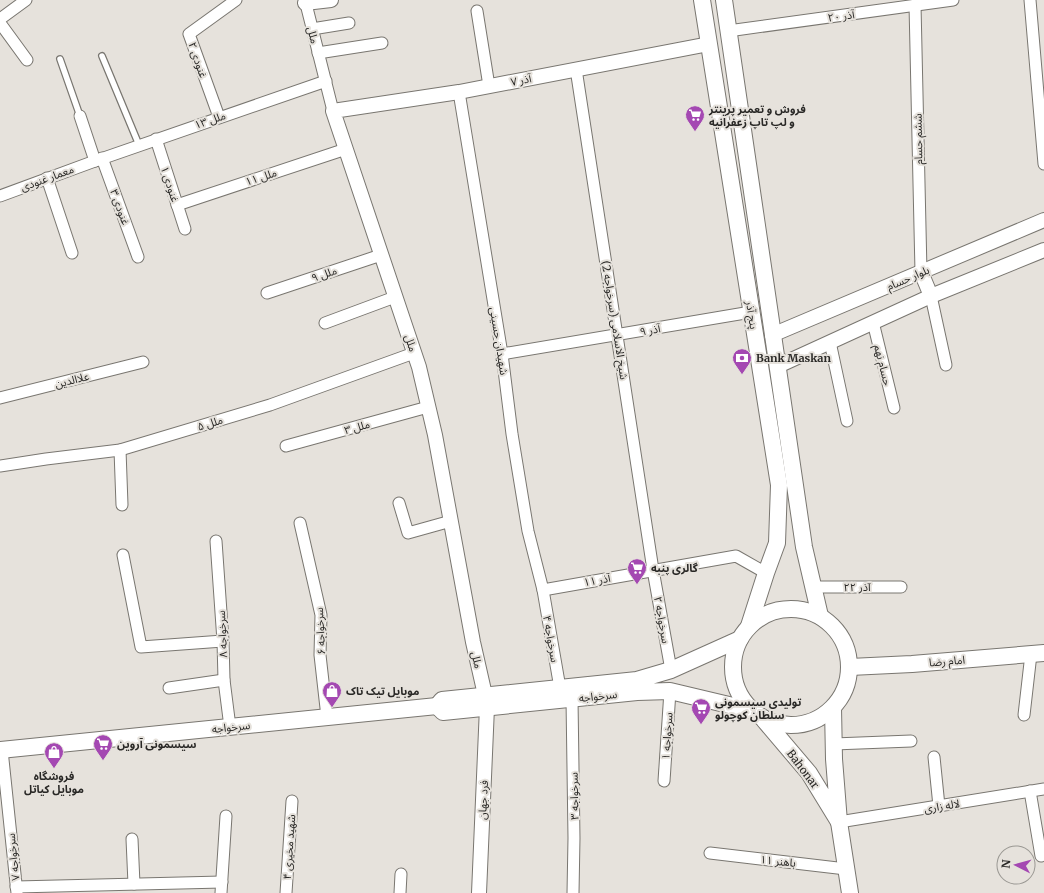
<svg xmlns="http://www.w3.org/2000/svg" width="1044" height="893" font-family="Merriweather,'Noto Sans Arabic',serif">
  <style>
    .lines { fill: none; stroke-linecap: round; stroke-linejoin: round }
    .service-casing { stroke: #797670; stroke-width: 8 }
    .minor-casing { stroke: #797670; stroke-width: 13 }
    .tertiary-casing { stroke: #797670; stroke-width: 16 }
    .secondary-casing { stroke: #797670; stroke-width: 18 }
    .service { stroke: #fff; stroke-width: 5.5 }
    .minor { stroke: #fff; stroke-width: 11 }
    .tertiary { stroke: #fff; stroke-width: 14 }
    .secondary { stroke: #fff; stroke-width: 16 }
    .labels { text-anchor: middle; stroke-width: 4; stroke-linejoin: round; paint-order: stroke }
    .street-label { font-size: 11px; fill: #292826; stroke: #e6e2dc }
    .poi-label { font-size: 11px; font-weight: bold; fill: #292826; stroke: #e6e2dc; text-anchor: start }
  </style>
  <rect width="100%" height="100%" fill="#e6e2dc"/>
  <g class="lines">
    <g class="service-casing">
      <g id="service">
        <polyline points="102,56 139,145"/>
        <polyline points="60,59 80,116"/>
      </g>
    </g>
    <g class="minor-casing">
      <g id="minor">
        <polyline points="305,0 333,111"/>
        <polyline points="1030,0 1044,164"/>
        <polyline points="915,5 921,272"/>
        <polyline points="477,11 489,86"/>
        <polyline points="0,19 26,0"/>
        <polyline points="0,23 27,60"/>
        <polyline points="312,29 349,23"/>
        <polyline points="728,31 953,0"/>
        <polyline points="318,53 382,43"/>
        <polyline points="576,69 653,570 671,670"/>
        <polyline points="459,92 502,354 512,434 528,531 543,590 560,688"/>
        <polyline points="80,116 95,161"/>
        <polyline points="219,117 189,34 236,0"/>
        <polyline points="156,139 185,229"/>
        <polyline points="102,158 138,257"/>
        <polyline points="47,178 72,253"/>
        <polyline points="0,196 95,161 326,81"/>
        <polyline points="177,205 346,149"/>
        <polyline points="267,293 381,255"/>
        <polyline points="931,296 946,365"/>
        <polyline points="873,322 894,408"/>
        <polyline points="325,323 395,297"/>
        <polyline points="830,342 847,421"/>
        <polyline points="502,354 751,312"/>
        <polyline points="0,398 143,362"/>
        <polyline points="286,446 428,407"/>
        <polyline points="120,450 122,505"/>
        <polyline points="0,466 46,459 120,450 270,405 414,353"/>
        <polyline points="399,503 408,533 451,521"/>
        <polyline points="300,523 321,615 320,655 327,717"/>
        <polyline points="216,541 223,641 224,680 230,727"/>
        <polyline points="123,555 141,647 223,641"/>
        <polyline points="813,587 901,587"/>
        <polyline points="543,590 736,556 766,573"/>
        <polyline points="169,688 224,680"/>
        <polyline points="572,699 574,838 573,893"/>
        <polyline points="1024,715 1031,654"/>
        <polyline points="834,744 911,741"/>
        <polyline points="2,750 17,893"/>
        <polyline points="934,757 939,806"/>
        <polyline points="664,781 670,691"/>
        <polyline points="1030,791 1041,856"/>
        <polyline points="839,822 1044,789"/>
        <polyline points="132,839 134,884"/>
        <polyline points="710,853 846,869"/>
        <polyline points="16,887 222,882"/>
        <polyline points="221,893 226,816"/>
        <polyline points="286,893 292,801"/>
        <polyline points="400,893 401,874"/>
      </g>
    </g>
    <g class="tertiary-casing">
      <g id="tertiary">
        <polyline points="305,3 331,0"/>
        <polyline points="921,272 931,296"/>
        <polyline points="772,335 1044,220"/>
        <polyline points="778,366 931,296 1044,250"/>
        <polyline points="485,695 473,642 435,435 419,367 333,111 459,92 709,44"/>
        <polyline points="479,893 487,707"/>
      </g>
    </g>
    <g class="secondary-casing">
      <g id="secondary">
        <polyline points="702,0 779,485 777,543 766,573 749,626"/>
        <polyline points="724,0 804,547 820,616"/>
        <circle cx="791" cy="667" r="58"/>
        <polyline points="740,639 671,670 637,680 442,700 437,706 443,712 637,692 670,691 750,710"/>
        <polyline points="850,667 912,664 1044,653"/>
        <polyline points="764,720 809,773 839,822 834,759 833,708"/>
        <polyline points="0,750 437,706"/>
        <polyline points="839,822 850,893"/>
      </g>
    </g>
    <use href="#service" class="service"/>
    <use href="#minor" class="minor"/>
    <use href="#tertiary" class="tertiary"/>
    <use href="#secondary" class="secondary"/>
  </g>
  <defs>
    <g id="supermarket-pin" transform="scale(1)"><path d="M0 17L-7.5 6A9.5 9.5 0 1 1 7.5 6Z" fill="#a448b2" stroke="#e6e2dc"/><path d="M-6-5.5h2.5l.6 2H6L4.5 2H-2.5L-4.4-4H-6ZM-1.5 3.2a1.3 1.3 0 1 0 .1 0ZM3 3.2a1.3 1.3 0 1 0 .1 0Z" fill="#fff"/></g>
    <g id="bank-pin" transform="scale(1)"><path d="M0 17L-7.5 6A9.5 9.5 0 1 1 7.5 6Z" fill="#a448b2" stroke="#e6e2dc"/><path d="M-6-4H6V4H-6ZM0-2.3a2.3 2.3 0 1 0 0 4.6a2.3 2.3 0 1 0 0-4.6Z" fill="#fff"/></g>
    <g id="shop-pin" transform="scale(1)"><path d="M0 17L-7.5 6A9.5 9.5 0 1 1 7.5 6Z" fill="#a448b2" stroke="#e6e2dc"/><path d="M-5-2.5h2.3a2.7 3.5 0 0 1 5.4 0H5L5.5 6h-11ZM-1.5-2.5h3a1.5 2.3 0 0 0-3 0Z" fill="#fff"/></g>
  </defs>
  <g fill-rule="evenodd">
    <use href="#supermarket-pin" x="695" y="115"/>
    <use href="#bank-pin" x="742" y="358"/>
    <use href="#supermarket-pin" x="637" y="568"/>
    <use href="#shop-pin" x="332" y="691"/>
    <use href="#supermarket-pin" x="701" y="708"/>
    <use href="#supermarket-pin" x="103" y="744"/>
    <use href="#shop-pin" x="54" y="752"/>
  </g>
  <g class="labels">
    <g class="street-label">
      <text transform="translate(841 16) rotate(-8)" y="4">۲۰ آذر</text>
      <text transform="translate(313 35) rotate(75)" y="4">ملل</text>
      <text transform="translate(198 60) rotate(71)" y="4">۲ غنودی</text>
      <text transform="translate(521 80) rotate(-11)" y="4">آذر ۷</text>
      <text transform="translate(210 120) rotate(-19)" y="4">ملل ۱۳</text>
      <text transform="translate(918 139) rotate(-91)" y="4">ششم حسام</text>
      <text transform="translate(261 177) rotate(-18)" y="4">۱۱ ملل</text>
      <text transform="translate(47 178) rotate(-20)" y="4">معمار غنودی</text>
      <text transform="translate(170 184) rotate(72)" y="4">۱ غنودی</text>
      <text transform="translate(120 207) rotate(70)" y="4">۳ غنودی</text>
      <text transform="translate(324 274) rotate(-19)" y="4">ملل ۹</text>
      <text transform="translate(908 278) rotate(-23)" y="4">بلوار حسام</text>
      <text transform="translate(752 315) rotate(81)" y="4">پنج آذر</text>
      <text transform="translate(615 320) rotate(81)" y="4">شیخ الاسلامی (سرخواجه 2)</text>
      <text transform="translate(650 330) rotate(-10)" y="4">۹ آذر</text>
      <text transform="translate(499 341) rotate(81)" y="4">شهیدان حسینی</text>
      <text transform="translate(411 343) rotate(71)" y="4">ملل</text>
      <text transform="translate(883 365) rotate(76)" y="4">حسام نهم</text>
      <text transform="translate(72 380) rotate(-14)" y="4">علاالدین</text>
      <text transform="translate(210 423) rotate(-17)" y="4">ملل ۵</text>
      <text transform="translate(357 427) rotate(-15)" y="4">ملل ۳</text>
      <text transform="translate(597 580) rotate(-10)" y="4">آذر ۱۱</text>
      <text x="857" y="591">۲۲ آذر</text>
      <text transform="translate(662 620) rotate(80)" y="4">سرخواجه ۲</text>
      <text transform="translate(320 631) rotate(-93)" y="4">سرخواجه ۶</text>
      <text transform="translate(222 634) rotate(-93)" y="4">۸ سرخواجه</text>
      <text transform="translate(551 639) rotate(80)" y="4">سرخواجه ۴</text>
      <text transform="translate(477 660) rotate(78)" y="4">ملل</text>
      <text transform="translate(947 661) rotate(-5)" y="4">امام رضا</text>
      <text transform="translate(598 696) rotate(-6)" y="4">سرخواجه</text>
      <text transform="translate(231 727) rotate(-6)" y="4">سرخواجه</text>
      <text transform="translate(667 736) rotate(-86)" y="4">سرخواجه ۱</text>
      <text transform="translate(803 769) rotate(53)" y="4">Bahonar</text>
      <text transform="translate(574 796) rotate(-91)" y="4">سرخواجه ۳</text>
      <text transform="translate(483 800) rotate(-87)" y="4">فرد جهان</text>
      <text transform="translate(942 806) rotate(-9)" y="4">لاله زاری</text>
      <text transform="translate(289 847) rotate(-86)" y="4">۴ شهید مخیری</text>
      <text transform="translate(13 857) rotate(-96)" y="4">سرخواجه ۷</text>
      <text transform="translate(778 861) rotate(6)" y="4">باهنر ۱۱</text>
    </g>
    <g class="poi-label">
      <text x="709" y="113">فروش و تعمیر پرینتر<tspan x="709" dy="13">و لپ تاپ زعفرانیه</tspan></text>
      <text x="756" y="362">Bank Maskan</text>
      <text x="651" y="572">گالری پنبه</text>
      <text x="346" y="695">موبایل تیک تاک</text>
      <text x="715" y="706">تولیدی سیسمونی<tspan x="715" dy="13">سلطان کوچولو</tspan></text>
      <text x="117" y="748">سیسمونی آروین</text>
      <text x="54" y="780" text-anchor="middle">فروشگاه<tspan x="54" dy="13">موبایل کیاتل</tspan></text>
    </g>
  </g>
  <g transform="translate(1016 865) rotate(276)"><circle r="19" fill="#e6e2dc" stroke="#9a9893"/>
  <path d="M0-3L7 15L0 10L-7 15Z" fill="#a448b2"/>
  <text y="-6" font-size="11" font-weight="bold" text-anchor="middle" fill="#292826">N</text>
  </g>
</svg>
